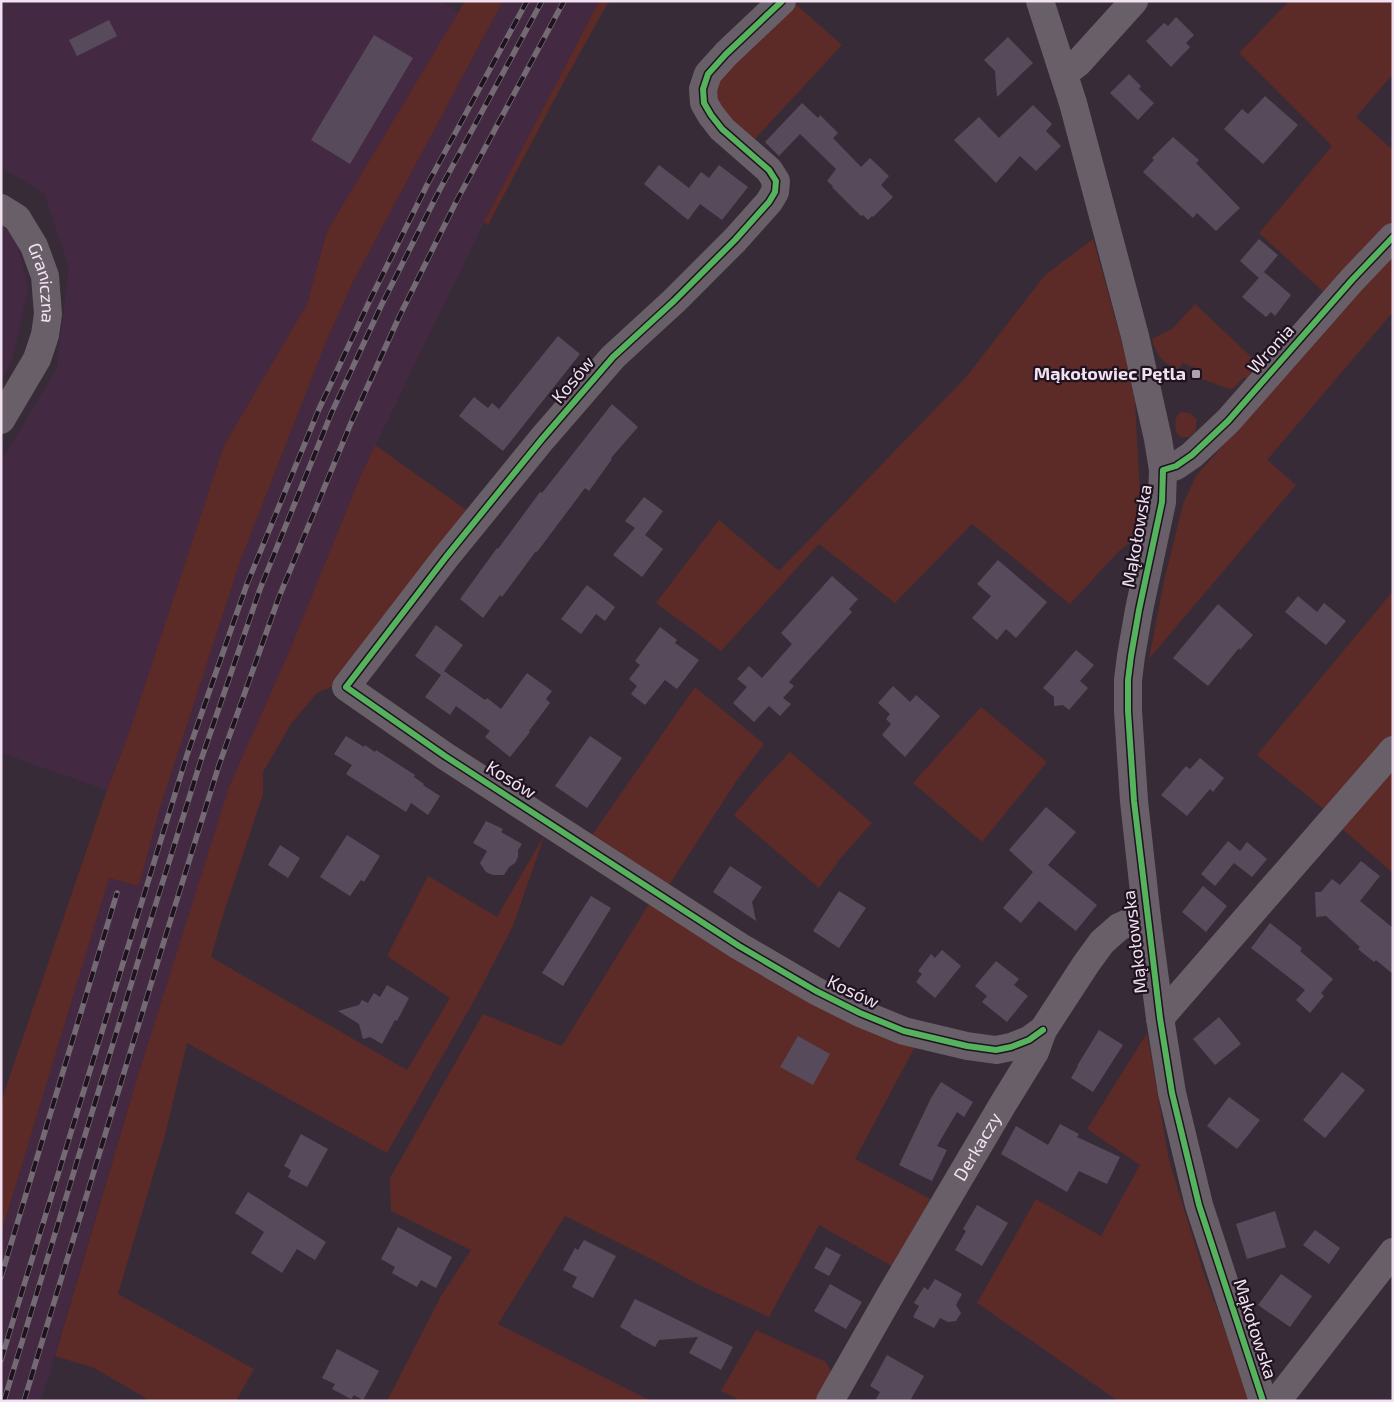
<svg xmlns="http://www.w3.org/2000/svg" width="1394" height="1402" font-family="'Exo 2',sans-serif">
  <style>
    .built { fill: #442943 }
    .green { fill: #5c2a27 }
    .building { fill: #574b5b }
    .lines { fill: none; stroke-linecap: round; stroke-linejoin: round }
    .minor { stroke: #695f69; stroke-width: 28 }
    .tertiary { stroke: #695f69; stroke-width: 28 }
    .rail-casing { stroke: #746a74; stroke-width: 5.5 }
    .rail { stroke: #1e131e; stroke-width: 4; stroke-dasharray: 11; stroke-linecap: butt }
    .cycleway-casing { stroke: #1e131e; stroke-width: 9 }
    .cycleway { stroke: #56b35d; stroke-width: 6 }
    .poi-dot { fill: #b1a1b0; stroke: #1e131e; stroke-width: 2 }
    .labels { text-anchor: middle; stroke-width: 4.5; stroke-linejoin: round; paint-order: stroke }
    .street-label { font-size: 18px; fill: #f2e1f1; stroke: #1e131e }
    .poi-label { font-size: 18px; font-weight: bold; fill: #f2e1f1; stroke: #1e131e; text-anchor: end }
  </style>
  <rect width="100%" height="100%" fill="#382b38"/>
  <g class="built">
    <polygon points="1,1 439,1 459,12 327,231 307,304 224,445 130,730 107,790 1,753 1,462 57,368 69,267 44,193 1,167"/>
    <polygon points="503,1 599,1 486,218 360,477 288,654 230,787 138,1075 41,1401 1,1401 1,1234 109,877 139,886 160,808 240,562 326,342 352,284"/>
    <polygon points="1,225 15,234 28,288 13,357 1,381"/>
  </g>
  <g class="green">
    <polygon points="465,1 503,1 352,284 326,342 240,562 160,808 139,886 109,878 1,1234 1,1102 107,790 130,730 224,445 307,304 327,231"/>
    <polygon points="599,1 609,1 561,87 488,225 483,222 486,218"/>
    <polygon points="792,1 842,45 752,142 716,112 710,85"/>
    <polygon points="1289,1 1393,1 1393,74 1356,117 1393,150 1393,221 1327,295 1259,233 1332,146 1239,53"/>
    <polygon points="1093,239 1124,350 1135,401 1142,533 1118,552 1070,604 972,524 895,603 819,544 721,651 656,603 719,520 779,571 967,376 1045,275"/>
    <polygon points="1393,249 1393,312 1267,460 1296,485 1149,659 1164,581 1183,504 1196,476"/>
    <path d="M1195,304L1262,367L1249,381L1244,377L1234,388L1229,389L1199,378L1201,370L1182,363L1179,370C1163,364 1157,356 1152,339L1173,328Z"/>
    <path d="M1181,412L1190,413L1197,420L1195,432L1189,437H1181L1177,434C1175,425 1173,418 1181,412Z"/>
    <polygon points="375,445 472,514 343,682 317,693 291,724 263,772 263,794 225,909 211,957 407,1070 450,998 387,956 428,876 497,917 545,834 513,926 475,999 387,1153 187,1043 165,1135 118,1294 254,1369 236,1401 151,1401 94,1368 55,1356 138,1075 229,787 288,654 360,477"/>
    <polygon points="1393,591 1393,736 1326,811 1257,755"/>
    <polygon points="695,687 764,744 737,780 667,888 590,838"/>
    <polygon points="981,707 1047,762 982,842 913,783"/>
    <polygon points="790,752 872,823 840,859 819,888 734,815 759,785"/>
    <polygon points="1393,763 1393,873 1339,826"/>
    <polygon points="650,902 916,1045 855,1159 934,1201 897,1269 819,1225 769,1317 695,1283 661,1264 565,1216 498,1324 651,1401 387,1401 441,1296 471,1250 391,1211 390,1178 483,1014 562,1046"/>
    <polygon points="1147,1033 1169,1160 1204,1274 1251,1401 1118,1401 977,1303 1036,1199 1101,1236 1140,1165 1087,1129"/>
    <polygon points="756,1330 826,1362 831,1372 820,1401 741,1401 721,1391"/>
  </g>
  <g class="building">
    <polygon points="1176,17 1194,35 1186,43 1190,47 1171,67 1146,41 1164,23 1168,26"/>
    <polygon points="109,20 117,36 77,56 69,40"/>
    <polygon points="374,35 413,58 350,164 311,140"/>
    <polygon points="1008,37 1033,63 997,97 995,71 984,60"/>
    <polygon points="1129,74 1141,86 1139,89 1154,103 1138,120 1110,93"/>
    <polygon points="1265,96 1298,125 1263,164 1224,129 1242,109 1248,114"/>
    <polygon points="802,103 818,118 820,115 838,133 833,138 861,167 870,158 889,176 881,185 893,197 873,217 872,216 868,220 863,215 861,216 832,187 833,186 827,181 836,169 800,134 779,156 765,142"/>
    <polygon points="1033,105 1052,124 1046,131 1061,146 1036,171 1020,156 996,183 954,140 979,117 999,138"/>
    <polygon points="1173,137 1199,160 1196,163 1240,208 1216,231 1197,213 1193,218 1143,172 1154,160 1152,158"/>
    <polygon points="659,165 689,188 701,172 709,178 719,165 748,187 722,220 700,204 688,220 644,184"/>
    <polygon points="1259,239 1278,255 1259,278 1240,261"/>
    <polygon points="1264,272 1291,295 1275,316 1271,312 1266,317 1242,297"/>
    <polygon points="558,336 580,354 503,451 459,416 474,397 488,408 492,403 499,409"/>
    <polygon points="612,404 638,427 611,458 612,459 589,491 585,488 537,552 536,551 502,597 500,595 483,618 460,599 497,548 498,549 540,492 542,493"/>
    <polygon points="644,497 663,511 645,535 663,549 642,577 613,555 635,528 625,521"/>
    <polygon points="998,560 1047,602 1016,638 1006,629 997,640 972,618 991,596 977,584"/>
    <polygon points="832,576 858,599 849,609 852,612 789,682 794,686 783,698 791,704 780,716 769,706 754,722 733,703 747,687 737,679 749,666 762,678 792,644 781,633"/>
    <polygon points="587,585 615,607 605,621 596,614 581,634 561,619"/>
    <polygon points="1298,596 1317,612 1324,603 1346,621 1326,645 1285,612"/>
    <polygon points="1218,604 1253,635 1240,650 1239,648 1208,686 1173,658"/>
    <polygon points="436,625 463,645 444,671 485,700 487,698 501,709 527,673 552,691 546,699 550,703 529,731 530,732 510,757 485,737 490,731 456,706 450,715 425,697 441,675 415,656"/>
    <polygon points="660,627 677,640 675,643 699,660 677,689 665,680 645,705 631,694 637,686 629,679 640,665 635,661"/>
    <polygon points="1076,650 1094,665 1080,681 1088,688 1069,710 1063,705 1054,706 1054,697 1043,688"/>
    <polygon points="893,686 910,702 916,695 940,716 905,757 882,735 891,724 886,719 890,714 878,703"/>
    <polygon points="346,736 364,747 365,745 375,752 376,750 415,775 414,777 424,784 423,785 440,796 428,815 411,803 406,812 346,774 352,765 334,754"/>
    <polygon points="590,736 622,758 587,808 555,786"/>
    <polygon points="1200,758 1224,778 1213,792 1210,789 1187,816 1161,795 1186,766 1190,769"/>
    <polygon points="1046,807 1076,832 1048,865 1097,905 1076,931 1039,901 1021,923 1003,908 1033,872 1009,850"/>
    <polygon points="486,821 503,829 501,832 522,844 518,850 518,857 515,863 509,867 504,875 493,875 486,872 480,863 487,851 473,843"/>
    <polygon points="347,835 380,856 364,882 361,880 350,896 320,877"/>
    <polygon points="1228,841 1240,851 1247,842 1267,859 1252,877 1234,863 1215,886 1201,874"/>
    <polygon points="280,845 300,858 288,878 268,865"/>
    <polygon points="1361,861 1380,876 1360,901 1393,928 1393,974 1376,960 1374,962 1358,949 1360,947 1326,916 1316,917 1315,892 1321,892 1332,879 1340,885"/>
    <polygon points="730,866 762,887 752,902 756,921 713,892"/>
    <polygon points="1203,886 1227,906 1206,932 1182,912"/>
    <polygon points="839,891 866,908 839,948 813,931"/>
    <polygon points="591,896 611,908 563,986 542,973"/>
    <polygon points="1270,923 1302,948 1300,951 1333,979 1321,993 1324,996 1310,1013 1296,1000 1305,990 1251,948"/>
    <polygon points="942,950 961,966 935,998 916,982 922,974 918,971 931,954 935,958"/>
    <polygon points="996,961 1019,979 1014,985 1028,996 1007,1022 982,1002 987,996 975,986"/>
    <polygon points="387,985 409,998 397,1021 395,1020 382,1044 370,1037 363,1039 359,1024 338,1011 359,1005 362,1000 368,1003 374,993 380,997"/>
    <polygon points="1219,1017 1241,1044 1215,1065 1193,1039"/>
    <polygon points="1099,1030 1123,1045 1093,1092 1071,1078 1078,1066 1077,1066"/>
    <polygon points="798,1036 830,1054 813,1085 780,1067"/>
    <polygon points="1342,1072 1365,1090 1325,1138 1303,1120"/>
    <polygon points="941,1082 973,1102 964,1117 957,1112 937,1146 947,1150 932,1181 899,1165 931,1098"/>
    <polygon points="1229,1097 1260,1120 1237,1149 1207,1126"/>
    <polygon points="1060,1124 1079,1134 1077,1137 1120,1157 1107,1184 1079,1171 1067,1192 1001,1154 1016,1126 1048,1145"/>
    <polygon points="301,1134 328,1149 307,1187 288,1177 291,1170 284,1166"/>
    <polygon points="248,1192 326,1242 315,1260 297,1249 282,1273 251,1253 264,1232 235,1213"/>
    <polygon points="977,1205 1008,1223 982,1266 955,1250 966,1231 963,1229"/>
    <polygon points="1275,1211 1286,1247 1247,1259 1236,1224"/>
    <polygon points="398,1227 452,1257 436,1288 421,1280 417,1287 392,1273 395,1267 381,1259"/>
    <polygon points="1315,1230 1340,1248 1329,1264 1303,1245"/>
    <polygon points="584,1240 616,1256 593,1298 572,1287 577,1277 563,1270 575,1248 578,1250"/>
    <polygon points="826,1247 841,1255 829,1276 814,1268"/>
    <polygon points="1281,1274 1312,1296 1290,1327 1258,1305"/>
    <polygon points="935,1279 962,1294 956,1305 961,1313 956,1321 948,1322 940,1318 934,1328 913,1317 919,1306 914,1303 924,1287 928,1290"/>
    <polygon points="830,1284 862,1302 846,1329 814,1311"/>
    <polygon points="635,1299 733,1347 721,1370 689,1353 698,1337 659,1340 655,1347 631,1334 631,1333 620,1327"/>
    <polygon points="337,1349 379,1371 363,1400 354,1395 351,1399 332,1389 335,1384 322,1378"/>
    <polygon points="887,1355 924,1376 910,1401 875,1401 880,1392 870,1386"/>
  </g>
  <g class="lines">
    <g class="minor">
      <polyline points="782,1 726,54 708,74 703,89 704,103 711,115 722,129 769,170 776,181 775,192 769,202 735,240 674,301 613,357 542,439 446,557 346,687 445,756 739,946 816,991 860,1013 904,1031 967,1046 996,1050 1011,1047 1029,1040 1043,1030"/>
      <polyline points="1064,74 1078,63 1134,1"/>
      <polyline points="1163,470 1176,466 1192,455 1228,421 1352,280 1393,237"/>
      <polyline points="1160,1018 1393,750"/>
      <path id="s1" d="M830,1401L891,1294L1003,1104L1035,1052L1043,1030L1086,964L1102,942L1119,927L1130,922L1147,919"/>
      <polyline points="1277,1401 1393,1252"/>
    </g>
    <g class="tertiary">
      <polyline points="1040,1 1073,103 1135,336 1158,439 1163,470 1162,502 1139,610 1131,656 1128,680 1128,711 1134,801 1147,919 1160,1018 1172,1093 1199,1205 1263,1401"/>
      <path id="s2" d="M1,208L17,218L34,246L45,276L48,314L45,335L37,359L1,420"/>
    </g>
    <g class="rail-casing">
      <g id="rail">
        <polyline points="1,1277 117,893"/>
        <polyline points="1,1360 187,755 247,584 319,409 370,300 427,185 527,1"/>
        <polyline points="4,1401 147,932 201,760 260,589 331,414 381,306 439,191 542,1"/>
        <polyline points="24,1401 165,938 219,765 279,597 351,423 400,315 457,200 564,1"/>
      </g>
    </g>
    <use href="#rail" class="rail"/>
    <g class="cycleway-casing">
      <g id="cycleway">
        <polyline points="782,1 726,54 708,74 703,89 704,103 711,115 722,129 769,170 776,181 775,192 769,202 735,240 674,301 613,357 542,439 446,557 346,687 445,756 739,946 816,991 860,1013 904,1031 967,1046 996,1050 1011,1047 1029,1040 1043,1030"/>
        <polyline points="1263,1401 1199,1205 1172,1093 1160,1018 1134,801 1128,711 1128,680 1131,656 1139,610 1162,502 1163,470 1176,466 1192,455 1228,421 1352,280 1393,237"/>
      </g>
    </g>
    <use href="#cycleway" class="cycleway"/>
  </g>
  <rect class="poi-dot" x="1191" y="369" width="10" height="10" rx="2.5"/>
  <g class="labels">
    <g class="street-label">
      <text dy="6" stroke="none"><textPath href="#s2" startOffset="90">Graniczna</textPath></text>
      <text transform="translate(1271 349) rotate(-48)" y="6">Wronia</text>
      <text transform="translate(573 380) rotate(-50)" y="6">Kosów</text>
      <text transform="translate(1137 536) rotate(-80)" y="6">Mąkołowska</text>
      <text transform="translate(511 780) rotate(32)" y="6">Kosów</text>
      <text transform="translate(1135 942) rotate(-97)" y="6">Mąkołowska</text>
      <text transform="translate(853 992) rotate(25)" y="6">Kosów</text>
      <text dy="6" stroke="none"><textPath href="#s1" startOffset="294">Derkaczy</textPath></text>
      <text transform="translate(1255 1329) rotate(72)" y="6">Mąkołowska</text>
    </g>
    <g class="poi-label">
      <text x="1186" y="380">Mąkołowiec Pętla</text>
    </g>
  </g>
  <rect width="1394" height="1402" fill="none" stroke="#f2e1f1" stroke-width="5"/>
</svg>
